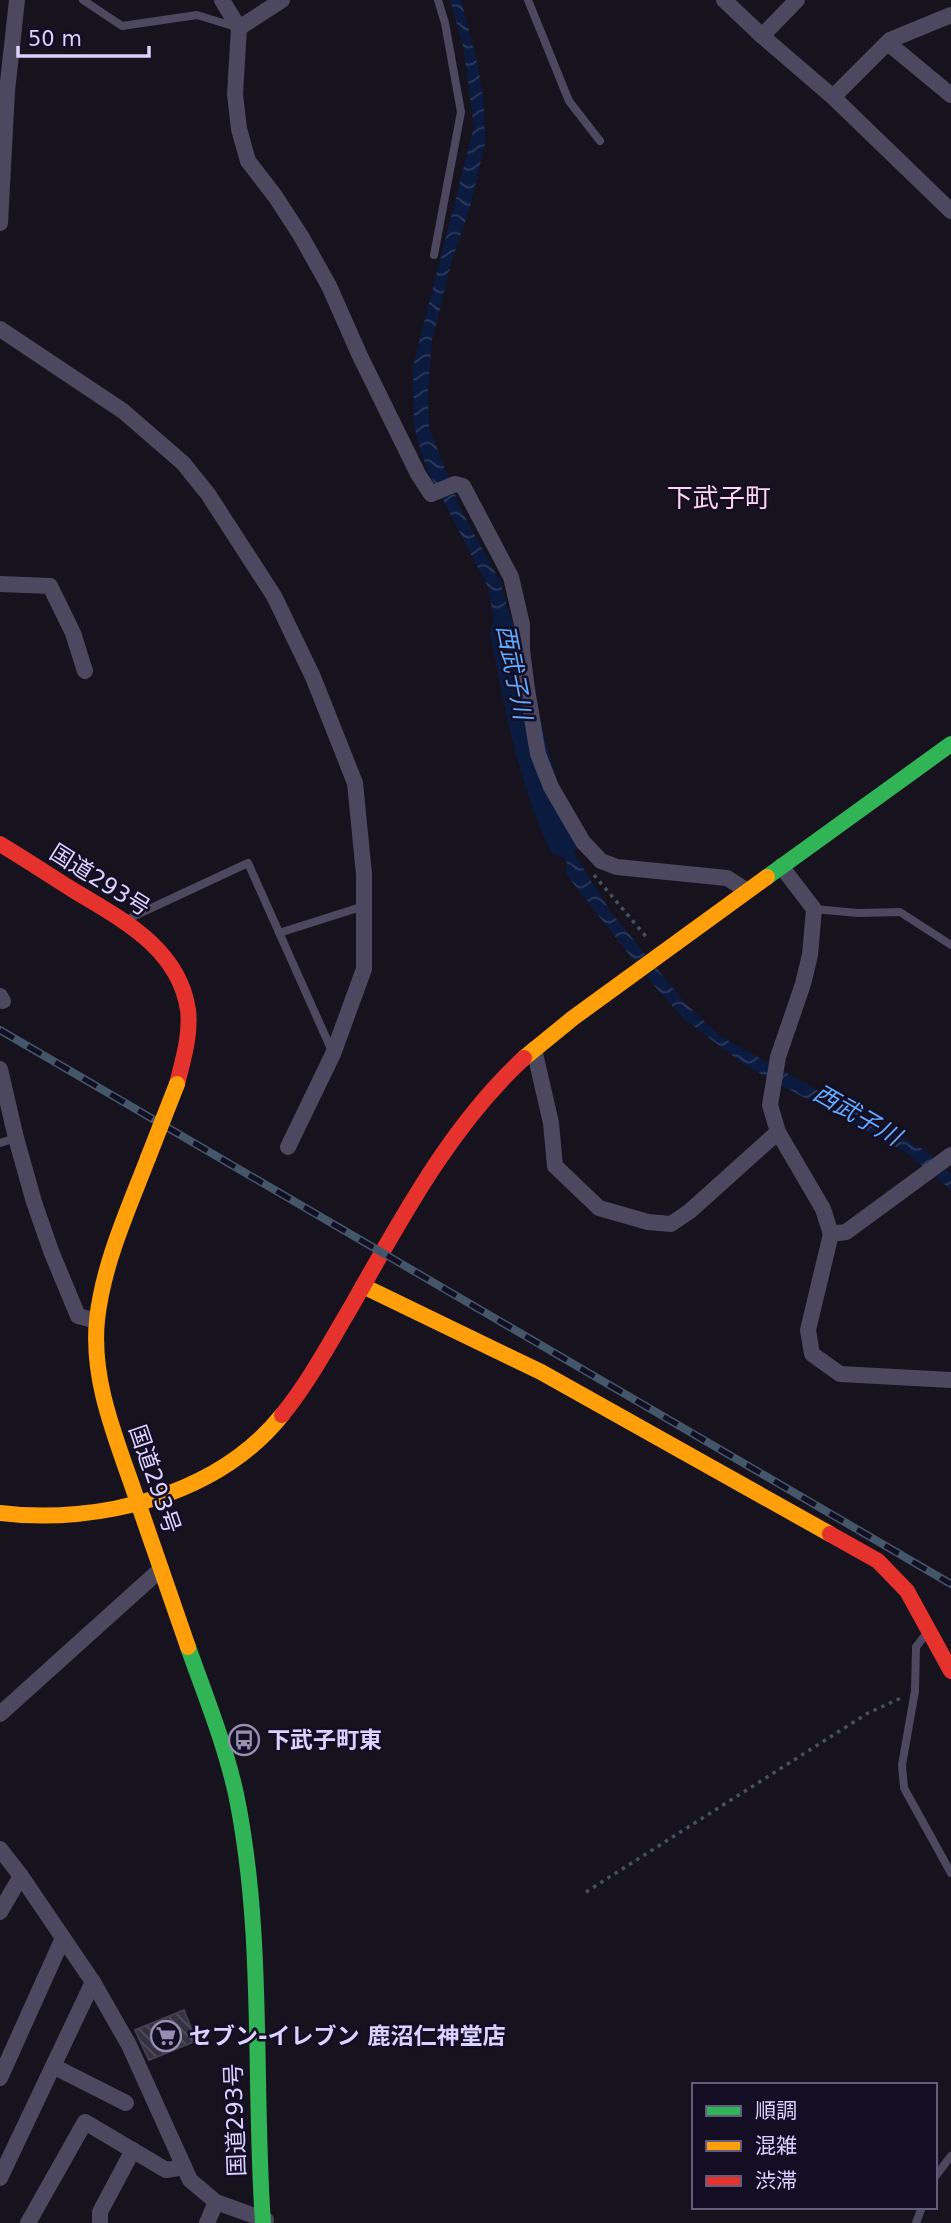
<svg xmlns="http://www.w3.org/2000/svg" width="951" height="2223" font-family="'DejaVu Sans','Noto Sans JP',sans-serif">
  <style>
    .water { fill: url(#water-waves) }
    .lines { fill: none; stroke-linecap: round; stroke-linejoin: round }
    .river { stroke: #0b1a3f; stroke-width: 32 }
    .building { fill: url(#building-back-hatch); stroke: #433e53; stroke-width: 2 }
    .path { stroke: #465160; stroke-width: 3.5; stroke-dasharray: 3.5 5; stroke-linecap: butt }
    .lane { stroke: #4b4860; stroke-width: 8 }
    .street { stroke: #4b4860; stroke-width: 16 }
    .fast { stroke: #30b455; stroke-width: 16 }
    .slow { stroke: #ff9f0a; stroke-width: 16 }
    .jam { stroke: #e5322d; stroke-width: 16 }
    .rail-casing { stroke: #44576a; stroke-width: 8 }
    .rail { stroke: #140e24; stroke-width: 5; stroke-dasharray: 16; stroke-linecap: butt }
    .slow-bridge { stroke: #ff9f0a; stroke-width: 16 }
    .labels { text-anchor: middle; stroke-width: 5; stroke-linejoin: round; paint-order: stroke }
    .street-label { font-size: 23px; fill: #dad2ff; stroke: #140e24 }
    .poi-label { font-size: 23px; font-weight: bold; fill: #dad2ff; stroke: #140e24; text-anchor: start }
    .water-label { font-size: 24px; font-style: italic; fill: #60abff; stroke: #140e24 }
    .quarter-label { font-size: 26px; fill: #ffd4ec; stroke: #140e24 }
  </style>
  <defs>
    <pattern id="water-waves" width="16" height="10" patternUnits="userSpaceOnUse" patternTransform="scale(1.75)"><rect width="16" height="10" fill="#0b1a3f"/><path d="M0 5q4-4 8 0t8 0" fill="none" stroke="#2e3a5c"/></pattern>
    <pattern id="building-back-hatch" width="6" height="6" patternUnits="userSpaceOnUse" patternTransform="scale(1.75)"><rect width="6" height="6" fill="#343141"/><path d="M-1 5l2 2M0 0l6 6M5-1l2 2" fill="none" stroke="#514e5e"/></pattern>
  </defs>
  <rect width="100%" height="100%" fill="#16131f"/>
  <polygon class="water" points="450,0 461,0 478,66 484,104 485,144 470,207 452,260 432,341 428,390 429,428 461,510 501,583 509,614 515,692 521,731 542,793 578,860 611,912 684,1002 720,1036 926,1151 951,1174 951,1190 907,1153 746,1066 683,1018 646,976 566,874 567,863 541,813 516,752 506,709 506,674 487,585 428,471 421,452 414,425 413,366 474,127 463,45"/>
  <g class="lines">
    <path class="river" d="M506,632C520,703 533,775 563,841"/>
  </g>
  <polygon class="building" points="184,2010 196,2041 149,2060 135,2030"/>
  <g class="lines">
    <g class="path">
      <polyline points="594,875 648,939"/>
      <polyline points="586,1892 868,1713 901,1698"/>
    </g>
    <g class="lane">
      <polyline points="83,0 122,26 197,15 236,27"/>
      <polyline points="528,0 569,101 600,141"/>
      <polyline points="434,255 461,112 445,23 438,0"/>
      <polyline points="814,909 858,913 900,912 951,945"/>
      <polyline points="132,917 248,863 332,1051"/>
      <polyline points="279,933 364,906"/>
      <polyline points="0,1143 16,1138"/>
      <polyline points="926,1634 916,1647 915,1691 902,1765 904,1788 951,1873"/>
      <polyline points="935,2177 951,2156"/>
      <polyline points="916,2223 922,2207"/>
    </g>
    <g class="street">
      <polyline points="222,0 239,28 235,94 239,129 248,161 275,196 301,236 329,286 360,356 418,474 431,494 455,484 463,486 511,577 522,624 522,650 527,689 538,754 551,787 583,842 601,861 617,867 727,878 746,890"/>
      <polyline points="724,0 762,36"/>
      <polyline points="797,0 762,36 833,97 890,40 951,15"/>
      <polyline points="239,28 282,0"/>
      <polyline points="888,43 951,95"/>
      <polyline points="833,97 951,211"/>
      <polyline points="0,223 7,91 17,0"/>
      <polyline points="0,329 123,411 183,463 208,494 274,596 313,677 355,783 364,874 364,969 333,1054 288,1147"/>
      <polyline points="0,584 50,586 73,633 85,671"/>
      <polyline points="781,866 814,909 810,955 803,984 778,1057 770,1105 778,1132 823,1209 831,1234"/>
      <polyline points="0,996 3,1001"/>
      <polyline points="534,1049 551,1123 555,1166 599,1208 648,1222 671,1224 690,1211 778,1132"/>
      <polyline points="0,1069 16,1138 34,1202 51,1251 78,1316 97,1321"/>
      <polyline points="951,1155 846,1232 831,1234 808,1330 812,1354 840,1374 951,1380"/>
      <polyline points="0,1714 161,1569"/>
      <polyline points="0,1849 21,1876 93,1982 129,2045 190,2180 216,2202 266,2220"/>
      <polyline points="0,1912 21,1876"/>
      <polyline points="53,2066 126,2103"/>
      <polyline points="0,2078 63,1938"/>
      <polyline points="0,2178 93,1982"/>
      <polyline points="28,2223 85,2122 166,2170 184,2167"/>
      <polyline points="100,2223 100,2212 133,2150"/>
      <polyline points="207,2223 216,2202"/>
    </g>
    <g class="fast">
      <polyline points="767,877 951,744"/>
      <path d="M188,1647C205,1695 225,1744 236,1794C265,1934 253,2081 263,2223"/>
    </g>
    <g class="slow">
      <polyline points="524,1058 573,1018 767,877"/>
      <path d="M148,1158C128,1210 103,1264 97,1320C91,1379 115,1436 134,1491C152,1543 170,1595 188,1647"/>
      <polyline points="363,1286 541,1372 830,1534"/>
      <path d="M0,1513C99,1525 218,1495 282,1415"/>
    </g>
    <g class="jam">
      <path d="M0,844C25,859 49,875 73,890C121,919 179,948 188,1010C191,1034 183,1060 177,1084"/>
      <path d="M282,1415C309,1382 329,1344 351,1307C400,1221 450,1126 524,1058"/>
      <polyline points="830,1534 878,1561 907,1591 951,1671"/>
    </g>
    <g class="rail-casing">
      <polyline id="rail" points="0,1030 951,1584"/>
    </g>
    <use href="#rail" class="rail"/>
    <polyline class="slow-bridge" points="148,1158 177,1084"/>
  </g>
  <defs>
    <g id="bus-ring" transform="scale(1.575)"><circle r="9.5" fill="#140e24" stroke="#958fb1" stroke-width="1.5"/><path d="M-5-6H5V4H4V6H2V4H-2V6H-4V4H-5ZM-3.5-4V0h7V-4ZM-3.5 1.2v1.5H-2V1.2ZM2 1.2v1.5H3.5V1.2Z" fill="#958fb1"/></g>
    <g id="supermarket-ring" transform="scale(1.575)"><circle r="9.5" fill="#140e24" stroke="#958fb1" stroke-width="1.5"/><path d="M-6-5.5h2.5l.6 2H6L4.5 2H-2.5L-4.4-4H-6ZM-1.5 3.2a1.3 1.3 0 1 0 .1 0ZM3 3.2a1.3 1.3 0 1 0 .1 0Z" fill="#958fb1"/></g>
  </defs>
  <g fill-rule="evenodd">
    <use href="#bus-ring" x="244" y="1740"/>
    <use href="#supermarket-ring" x="166" y="2036"/>
  </g>
  <g class="labels">
    <g class="street-label">
      <text transform="translate(100 880) rotate(32)" y="8">国道293号</text>
      <text transform="translate(155 1479) rotate(71)" y="8">国道293号</text>
      <text transform="translate(235 2120) rotate(-92)" y="8">国道293号</text>
    </g>
    <g class="poi-label">
      <text x="267" y="1748">下武子町東</text>
      <text x="189" y="2044">セブン-イレブン 鹿沼仁神堂店</text>
    </g>
    <g class="water-label">
      <text transform="translate(514 672) rotate(79)" y="8">西武子川</text>
      <text transform="translate(857 1115) rotate(30)" y="8">西武子川</text>
    </g>
    <g class="quarter-label">
      <text x="719" y="507">下武子町</text>
    </g>
  </g>
  <rect x="692" y="2083" width="245" height="126" fill="#140e24" stroke="#635c7c" stroke-width="2"/>
  <rect x="706" y="2106" width="35" height="10" fill="#30b455" stroke="#635c7c" stroke-width="2"/>
  <text x="755" y="2118" font-size="21" fill="#dad2ff">順調</text>
  <rect x="706" y="2141" width="35" height="10" fill="#ff9f0a" stroke="#635c7c" stroke-width="2"/>
  <text x="755" y="2153" font-size="21" fill="#dad2ff">混雑</text>
  <rect x="706" y="2176" width="35" height="10" fill="#e5322d" stroke="#635c7c" stroke-width="2"/>
  <text x="755" y="2188" font-size="21" fill="#dad2ff">渋滞</text>
  <path d="M18 46v10h131v-10" fill="none" stroke="#dad2ff" stroke-width="3.5"/>
  <text x="28" y="46" font-size="21" fill="#dad2ff" stroke="#140e24" stroke-width="5" paint-order="stroke">50 m</text>
</svg>
